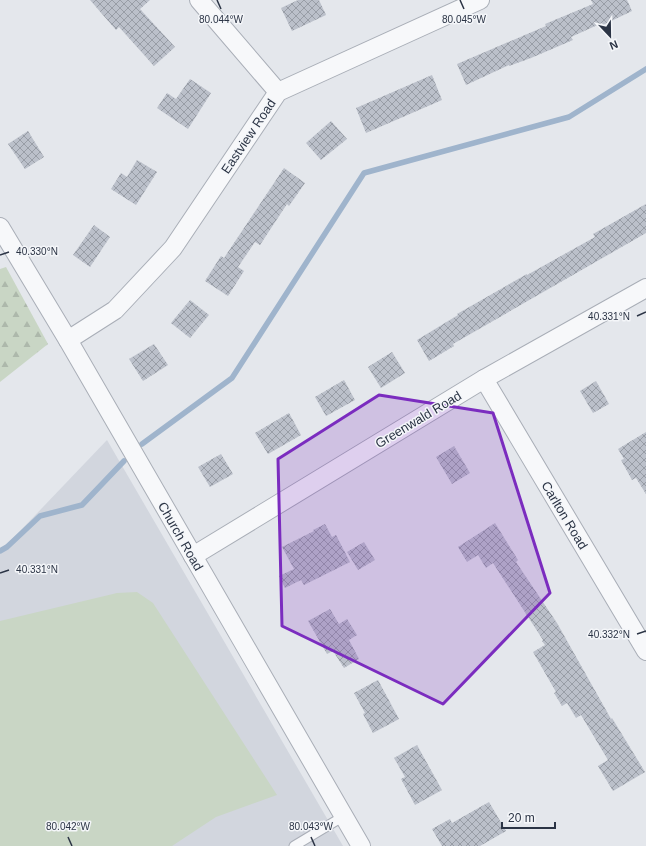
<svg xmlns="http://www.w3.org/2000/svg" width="646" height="846" font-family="Helvetica,sans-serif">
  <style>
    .built { fill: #d2d6de }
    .green { fill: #c9d6c5 }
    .forest { fill: url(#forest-firs) }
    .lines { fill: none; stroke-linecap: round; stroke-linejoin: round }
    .stream { stroke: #9fb4cc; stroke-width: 5.5 }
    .building { fill: url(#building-cross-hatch) }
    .service-casing { stroke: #a9aeb7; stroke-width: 11 }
    .minor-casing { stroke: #a9aeb7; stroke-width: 20 }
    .service { stroke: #f7f8fa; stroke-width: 9 }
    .minor { stroke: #f7f8fa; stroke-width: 18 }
    .marked { fill: #7b2cbf; fill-opacity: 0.2; stroke: #7b2cbf; stroke-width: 3; stroke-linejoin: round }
    .ticks { fill: none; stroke: #2b3445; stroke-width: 1.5 }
    .labels { text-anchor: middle; stroke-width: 3; stroke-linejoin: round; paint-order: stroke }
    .street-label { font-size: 13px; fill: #2b3445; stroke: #f4f6f9 }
    .ticks-label { font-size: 10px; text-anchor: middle; fill: #2b3445; stroke: #f4f6f9; stroke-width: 3; stroke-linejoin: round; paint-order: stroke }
  </style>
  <defs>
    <pattern id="forest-firs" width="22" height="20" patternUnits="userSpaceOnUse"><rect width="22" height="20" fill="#c9d6c5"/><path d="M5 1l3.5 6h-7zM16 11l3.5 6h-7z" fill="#adb8ab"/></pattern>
    <pattern id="building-cross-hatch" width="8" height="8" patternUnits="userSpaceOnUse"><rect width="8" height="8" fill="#bbc0ca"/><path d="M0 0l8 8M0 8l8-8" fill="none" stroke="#989da6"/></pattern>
  </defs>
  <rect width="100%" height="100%" fill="#e4e7ec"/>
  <polygon class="built" points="107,440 343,846 0,846 0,552"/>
  <polygon class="green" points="137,592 153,603 277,795 216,817 172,846 0,846 0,621 117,593"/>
  <polygon class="forest" points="6,267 48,344 0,382 0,269"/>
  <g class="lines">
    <g class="stream">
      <polyline points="142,444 232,378 364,173 569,117 646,69"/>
      <polyline points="0,551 7,547 40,516 82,505 124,461"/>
    </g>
  </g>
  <g class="building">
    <polygon points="90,0 150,0 140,9 175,47 154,66 119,27 116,30"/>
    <polygon points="298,0 319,0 326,15 292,31 281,8"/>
    <polygon points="591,0 627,0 632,11 603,25 602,23 571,37 573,40 531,58 509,66 509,65 466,85 457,64 546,26 545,24 593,4"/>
    <polygon points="432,75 442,100 366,133 356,108"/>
    <polygon points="190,79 211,93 188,129 157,108 167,93 176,99"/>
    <polygon points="331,121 347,139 321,160 306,143"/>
    <polygon points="28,131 44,157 25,169 8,144"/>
    <polygon points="137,160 157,172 136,205 111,189 121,173 127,177"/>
    <polygon points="284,168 305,183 289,206 287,204 260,245 255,242 238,267 244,271 228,296 205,281 221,256 224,258"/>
    <polygon points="646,204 646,233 453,344 454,346 429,361 417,340 458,315 457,314 527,274 527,275 595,237 593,234"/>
    <polygon points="94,225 110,237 90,267 73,255"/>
    <polygon points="190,300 209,315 190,338 171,323"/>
    <polygon points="154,344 168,365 143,381 129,359"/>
    <polygon points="392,352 405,373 381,388 368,367"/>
    <polygon points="344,380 355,400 326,416 315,397"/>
    <polygon points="596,381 609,404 593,413 580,391"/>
    <polygon points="289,413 301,435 268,454 255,433"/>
    <polygon points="646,432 646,494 636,478 632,480 621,460 624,459 618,449"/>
    <polygon points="454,446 470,473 452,484 436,457"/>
    <polygon points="221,454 233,474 210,487 198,467"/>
    <polygon points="495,523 518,560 516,562 557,623 611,719 612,718 645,772 613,791 598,766 608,760 581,715 576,718 567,703 562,706 554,693 556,692 533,652 545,645 542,641 543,640 493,563 486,568 478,555 467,562 458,547"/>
    <polygon points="325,524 332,537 336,535 350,562 304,585 301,580 285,588 279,576 294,569 282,547 314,531 313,530"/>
    <polygon points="364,542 375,560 358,570 347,552"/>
    <polygon points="330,609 339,624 347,619 357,635 349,640 359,659 344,668 333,651 327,654 308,621"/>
    <polygon points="378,680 399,719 373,733 363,714 365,713 354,693"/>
    <polygon points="417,745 442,790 415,805 401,779 405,777 394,758"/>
    <polygon points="489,802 506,831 480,846 442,846 432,829 450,819 452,823"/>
  </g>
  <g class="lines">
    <g class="service-casing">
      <polyline id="service" points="294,846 344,816"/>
    </g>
    <g class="minor-casing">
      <g id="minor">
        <polyline points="199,0 278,92"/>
        <polyline points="0,227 68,340 361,846"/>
        <polyline points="68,340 115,310 173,248 278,92 480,0"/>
        <polyline points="484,379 646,651"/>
        <polyline points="193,556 484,379 646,288"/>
      </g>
    </g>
    <use href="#service" class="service"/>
    <use href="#minor" class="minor"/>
  </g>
  <path class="marked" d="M379,395L493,413L550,593L443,704L282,626L278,459Z"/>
  <path class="ticks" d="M217,0L221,9M460,0L464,9M0,255L9,252M637,316L646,312M0,573L9,570M637,634L646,631M68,837L72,846M311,837L315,846"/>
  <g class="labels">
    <g class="street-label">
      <text transform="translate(248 136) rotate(-56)" y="5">Eastview Road</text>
      <text transform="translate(418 419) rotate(-31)" y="5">Greenwald Road</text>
      <text transform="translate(565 515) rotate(59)" y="5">Carlton Road</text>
      <text transform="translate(181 536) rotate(60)" y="5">Church Road</text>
    </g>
  </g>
  <g class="ticks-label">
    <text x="464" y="23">80.045°W</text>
    <text x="221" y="23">80.044°W</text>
    <text x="37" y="255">40.330°N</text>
    <text x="609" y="320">40.331°N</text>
    <text x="37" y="573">40.331°N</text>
    <text x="609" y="638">40.332°N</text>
    <text x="68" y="830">80.042°W</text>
    <text x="311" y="830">80.043°W</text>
  </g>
  <g transform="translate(610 36) rotate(158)" stroke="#f4f6f9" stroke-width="3" paint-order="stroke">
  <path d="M0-3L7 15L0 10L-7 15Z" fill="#2b3445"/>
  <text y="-6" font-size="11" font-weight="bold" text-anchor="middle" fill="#2b3445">N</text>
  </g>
  <path d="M502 822v6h53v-6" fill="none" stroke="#2b3445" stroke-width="2"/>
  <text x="508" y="822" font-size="12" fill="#2b3445" stroke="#f4f6f9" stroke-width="3" paint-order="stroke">20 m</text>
</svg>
